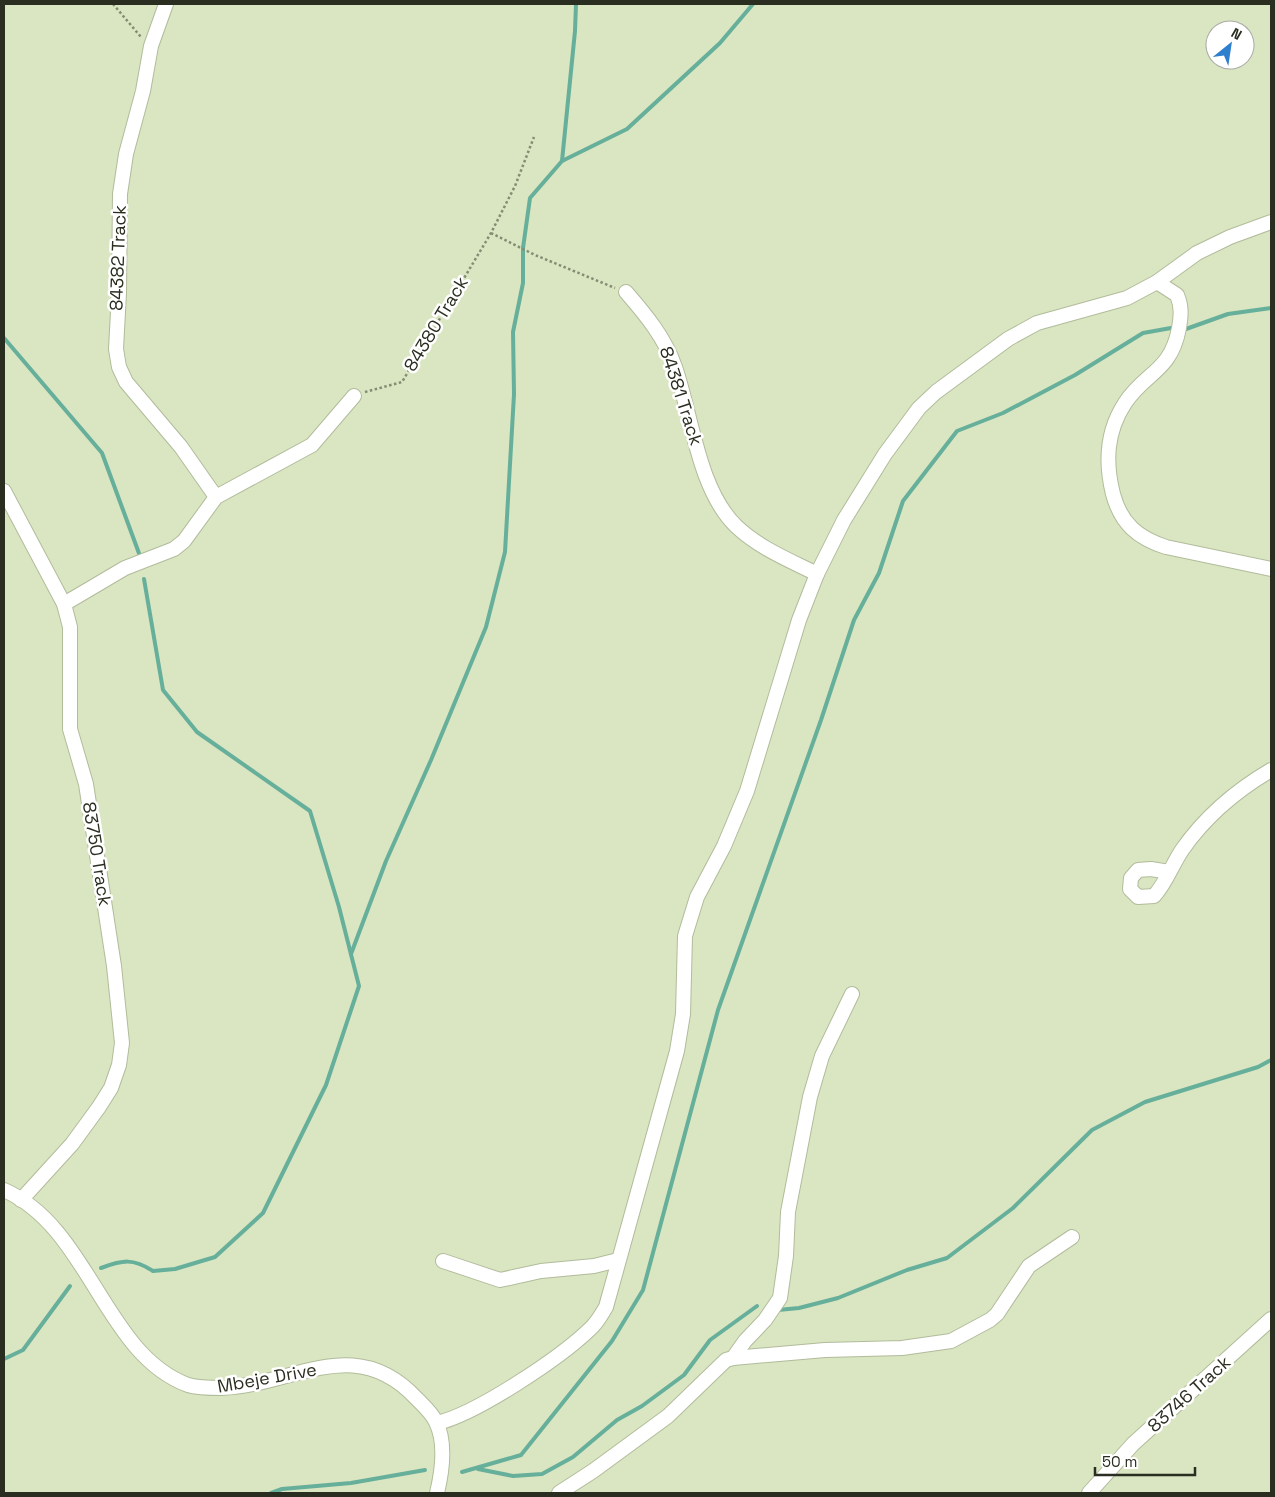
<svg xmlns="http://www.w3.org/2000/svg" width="1275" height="1497" font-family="'Space Grotesk',sans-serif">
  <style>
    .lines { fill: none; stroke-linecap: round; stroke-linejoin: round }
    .stream { stroke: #66af9a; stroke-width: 4 }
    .minor-casing { stroke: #b1bc9b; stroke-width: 16 }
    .path { stroke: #848c73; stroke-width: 2.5; stroke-dasharray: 2.5 2.5; stroke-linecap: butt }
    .minor { stroke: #fff; stroke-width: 14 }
    .labels { text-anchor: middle; stroke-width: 5; stroke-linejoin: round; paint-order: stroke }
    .street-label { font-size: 18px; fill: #292e20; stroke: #fff }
  </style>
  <rect width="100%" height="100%" fill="#dae5c2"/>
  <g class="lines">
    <g class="stream">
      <polyline points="562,161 575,31 576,4"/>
      <polyline points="1186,329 1228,314 1271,308"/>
      <polyline points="4,338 102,453 140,556"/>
      <polyline points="351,954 386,861 431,760 486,627 505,552 514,394 513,332 523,283 523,248 530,198 562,161 627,129 720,43 753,4"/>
      <path d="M101,1268C123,1260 133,1258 153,1271L175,1269L215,1257L263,1213L326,1085L359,986L339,907L310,811L197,732L163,690L144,579"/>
      <polyline points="778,1310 799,1308 838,1298 907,1270 947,1258 1013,1208 1092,1130 1145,1102 1258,1067 1271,1060"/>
      <polyline points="4,1359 23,1350 70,1286"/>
      <polyline points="478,1469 513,1476 542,1474 573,1457 617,1420 642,1406 684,1375 710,1340 757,1306"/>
      <polyline points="462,1472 521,1455 612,1341 643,1290 718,1010 821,720 854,620 879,573 903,501 957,431 1003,413 1075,375 1143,333 1171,328"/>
      <polyline points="271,1493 282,1489 351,1483 425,1470"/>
    </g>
    <g class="minor-casing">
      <g id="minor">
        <polyline points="166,4 151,46 143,91 126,154 120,194 119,293 116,349 119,367 126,382 181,447 216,497"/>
        <path d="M1157,282L1177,295C1182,307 1181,316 1179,328C1171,372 1145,372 1125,403C1106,432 1105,462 1113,494C1121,524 1138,538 1166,547L1271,569"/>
        <path d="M626,292C646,315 665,338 675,367C692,416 698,489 736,526C759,548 789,560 817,574"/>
        <polyline points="4,491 64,604 70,627 70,729 86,784 114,966 122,1043 119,1065 111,1088 99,1107 72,1144 21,1200"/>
        <polyline points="64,604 125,568 174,549 184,541 216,497 312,445 354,396"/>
        <path d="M1169,872L1151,869L1138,870L1131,878L1130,889L1138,897L1154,896C1166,883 1172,865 1182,850C1205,817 1237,790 1271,770"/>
        <path d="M4,1190C90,1228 104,1354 188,1385C198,1388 211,1388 222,1388C295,1385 355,1332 417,1399C424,1406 432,1413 436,1422C446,1442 442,1472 437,1493"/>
        <polyline points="443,1261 500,1280 541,1271 594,1266 618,1260"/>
        <polyline points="733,1358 745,1341 765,1320 780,1298 786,1256 788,1212 810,1097 822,1056 852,994"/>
        <path d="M437,1423C476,1414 560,1358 590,1329C597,1323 601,1315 606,1307L677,1051L683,1014L685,936L697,897L724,846L747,791L799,620L817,574L844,520L885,454L919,408L936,392L1008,339L1037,323L1127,298L1157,282L1197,253L1230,237L1271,222"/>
        <polyline points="559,1493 593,1471 668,1416 726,1360 733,1358 825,1350 902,1348 951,1341 990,1320 997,1314 1029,1266 1072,1237"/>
        <polyline points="1089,1493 1133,1444 1271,1319"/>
      </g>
    </g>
    <g class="path">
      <polyline points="113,4 141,37"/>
      <polyline points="491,233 535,255 615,288"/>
      <polyline points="365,392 402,382 491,233 515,186 534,137"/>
    </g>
    <use href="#minor" class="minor"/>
  </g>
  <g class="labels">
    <g class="street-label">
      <text transform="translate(118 258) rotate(-88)" y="6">84382 Track</text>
      <text transform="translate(436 324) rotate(-59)" y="6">84380 Track</text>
      <text transform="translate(681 396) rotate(72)" y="6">84381 Track</text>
      <text transform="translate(97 854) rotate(81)" y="6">83750 Track</text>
      <text transform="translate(267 1378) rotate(-10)" y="6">Mbeje Drive</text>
      <text transform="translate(1189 1394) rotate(-42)" y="6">83746 Track</text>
    </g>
  </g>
  <rect width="1275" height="1497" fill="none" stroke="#292e20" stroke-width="10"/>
  <g transform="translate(1230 45) rotate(30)"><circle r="24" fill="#ffffff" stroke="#a9aba6"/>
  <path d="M0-4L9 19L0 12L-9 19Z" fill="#2e7fce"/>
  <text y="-8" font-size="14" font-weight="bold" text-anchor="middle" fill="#292e20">N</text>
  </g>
  <path d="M1095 1467v8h100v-8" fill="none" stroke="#292e20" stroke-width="2.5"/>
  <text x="1102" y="1467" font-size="15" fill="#292e20" stroke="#ffffff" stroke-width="4" paint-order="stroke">50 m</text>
</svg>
